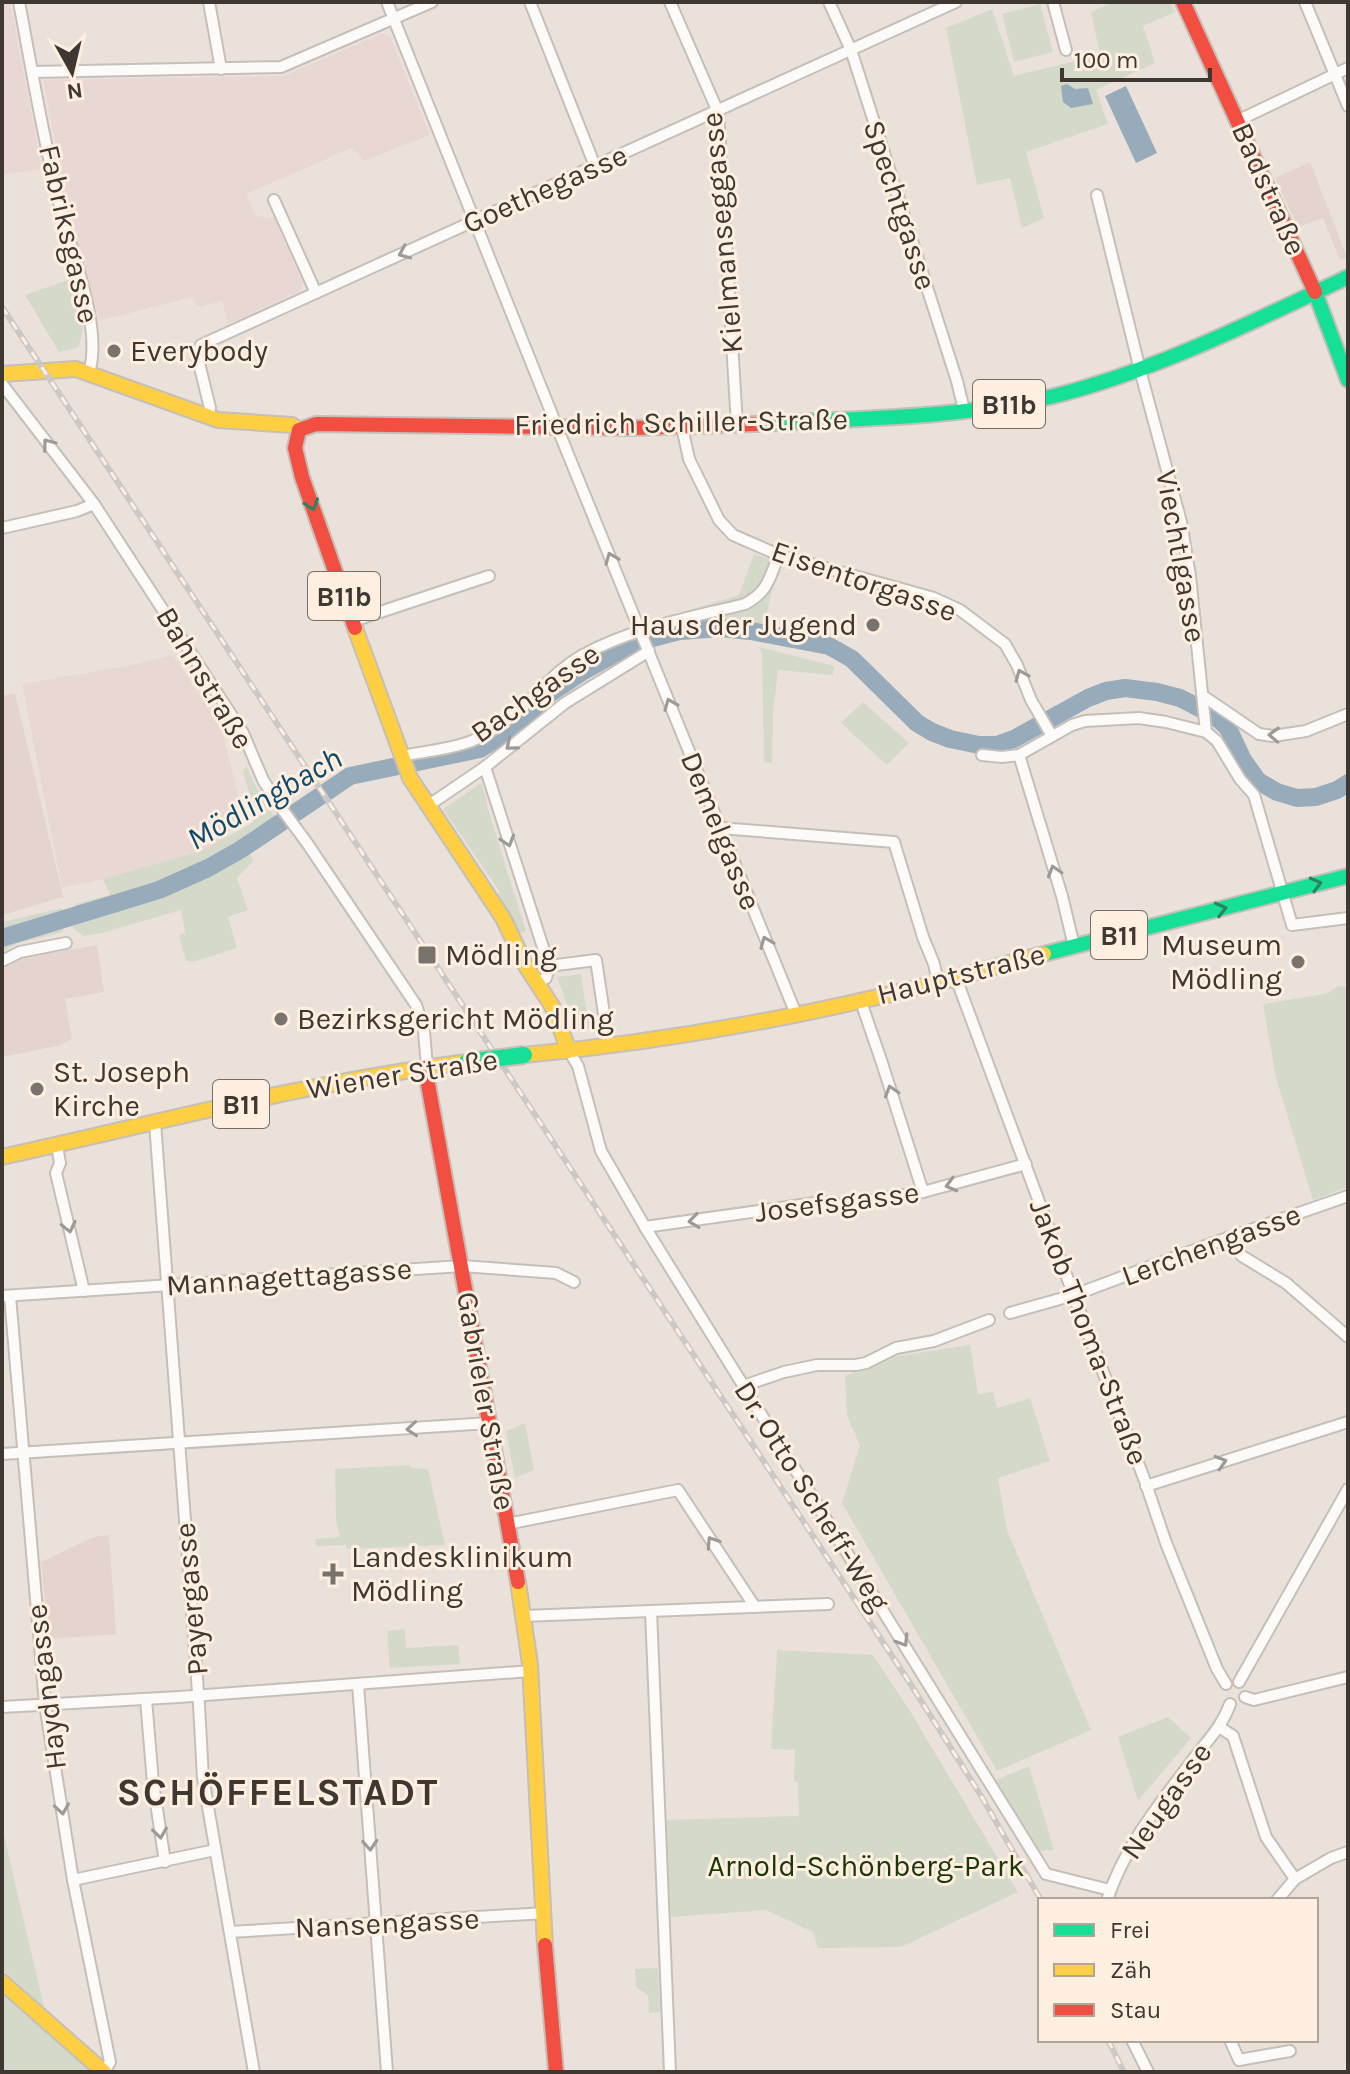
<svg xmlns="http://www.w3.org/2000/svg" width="1350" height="2074" font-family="Karla,sans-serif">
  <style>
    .industrial { fill: #e9d7d3 }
    .education { fill: #e5d3cd }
    .green { fill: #d4d9ca }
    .water { fill: #97abba }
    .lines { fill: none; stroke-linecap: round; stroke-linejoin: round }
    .river { stroke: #97abba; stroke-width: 18 }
    .street-casing { stroke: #c5bfb8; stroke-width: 14 }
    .fast-casing { stroke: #c5bfb8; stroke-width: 18 }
    .slow-casing { stroke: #c5bfb8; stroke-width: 18 }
    .jam-casing { stroke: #c5bfb8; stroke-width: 18 }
    .street { stroke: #fcfbf9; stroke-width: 10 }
    .fast { stroke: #16e098; stroke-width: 14 }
    .slow { stroke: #ffcf43; stroke-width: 14 }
    .jam { stroke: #f24e42; stroke-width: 14 }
    .rail-casing { stroke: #cbc8c6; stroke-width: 6 }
    .rail { stroke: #feefe0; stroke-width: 3; stroke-dasharray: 9; stroke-linecap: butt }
    .fast-bridge-casing { stroke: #c5bfb8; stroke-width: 20; stroke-linecap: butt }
    .fast-bridge { stroke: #16e098; stroke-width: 16 }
    .oneway { stroke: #9d9996 }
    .oneway2 { stroke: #2c8360 }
    .poi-dot { fill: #7a736d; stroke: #feefe0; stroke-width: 3 }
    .labels { text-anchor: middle; stroke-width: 6; stroke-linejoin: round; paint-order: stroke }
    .shield { fill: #feefe0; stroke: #786e66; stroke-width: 2 }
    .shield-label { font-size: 28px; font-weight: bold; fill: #3e3732 }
    .street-label { font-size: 30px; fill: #3e3732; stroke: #feefe0 }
    .poi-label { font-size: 30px; fill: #3e3732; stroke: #feefe0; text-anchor: start }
    .park-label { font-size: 30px; fill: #193707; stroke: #feefe0 }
    .water-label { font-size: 32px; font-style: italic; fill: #0f496c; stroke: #feefe0 }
    .district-label { font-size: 38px; font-weight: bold; letter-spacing: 2px; fill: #3e3732; stroke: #feefe0 }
  </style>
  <rect width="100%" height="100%" fill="#eae2da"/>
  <g class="industrial">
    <polygon points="2,2 10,2 42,169 2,175"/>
    <polygon points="383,33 390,36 430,135 364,161 352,148 246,194 256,216 274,218 303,284 300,291 228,324 222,301 197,307 193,297 99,321 64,189 43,80 284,76"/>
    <polygon points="173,655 221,727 245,822 227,833 225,838 201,851 103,879 62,888 22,684 132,665"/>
  </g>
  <g class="education">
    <polygon points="1310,162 1347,257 1340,260 1323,218 1298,227 1275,178"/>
    <polygon points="15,693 63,897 2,915 2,696"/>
    <polygon points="97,945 104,992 65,999 72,1039 57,1046 2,1057 2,969 24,958"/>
    <polygon points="109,1535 116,1634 49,1639 41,1562 94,1537"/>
  </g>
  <g class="green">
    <polygon points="1114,2 1170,2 1175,12 1143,26 1155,63 1096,90 1108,124 1026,152 1044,218 1022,228 1010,178 977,185 946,28 992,9 1014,76 1100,55 1091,12"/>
    <polygon points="1040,4 1053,52 1014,62 1002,14"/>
    <polygon points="71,279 83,327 79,347 59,352 25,295"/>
    <polygon points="754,554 779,562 760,641 713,637 657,643 646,623 739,595"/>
    <polygon points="759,647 834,666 833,675 778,670 773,713 772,763 764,762 762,655"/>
    <polygon points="863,702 909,743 887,765 841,723"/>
    <polygon points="245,767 247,768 257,789 280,824 248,850 253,861 237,878 248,910 228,917 237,948 196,961 186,961 179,935 185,933 181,910 102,933 83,936 73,928 75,904 110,895 103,879 201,851 252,823 256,816 243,772"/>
    <polygon points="481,783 486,797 488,809 526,931 520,933 497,895 500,892 443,809"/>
    <polygon points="62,908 63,932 18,943 2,952 2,922"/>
    <polygon points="581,974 587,1015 590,1021 601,1029 576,1029 557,977"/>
    <polygon points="1339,986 1348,987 1348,1187 1313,1200 1276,1078 1263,1004 1325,994"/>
    <polygon points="970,1345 978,1394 993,1392 997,1408 1030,1398 1050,1461 998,1478 1007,1530 1091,1730 997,1771 842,1503 860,1445 847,1416 845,1376 898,1356"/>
    <polygon points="525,1423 534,1470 515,1478 506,1431"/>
    <polygon points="409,1465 411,1468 428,1469 445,1545 347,1549 346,1545 316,1546 315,1539 340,1537 336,1521 335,1469"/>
    <polygon points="405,1629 406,1648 458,1645 460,1664 390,1668 387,1631"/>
    <polygon points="777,1650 873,1655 910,1711 1018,1892 901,1947 818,1948 813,1932 766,1910 671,1917 664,1820 799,1816 798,1782 794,1782 795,1750 771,1749"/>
    <polygon points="1168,1717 1191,1738 1138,1801 1118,1737"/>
    <polygon points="1029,1766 1054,1850 1037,1851 996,1780"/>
    <polygon points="2,1827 44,2007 2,1969"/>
    <polygon points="658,1968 660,2012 649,2013 648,1995 636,1987 635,1969"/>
    <polygon points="2,1990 93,2072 2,2072"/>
  </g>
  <g class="water">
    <polygon points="1067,84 1075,89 1088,88 1093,104 1071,108 1063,102 1061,86"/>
    <polygon points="1126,86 1157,153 1136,163 1105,96"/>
  </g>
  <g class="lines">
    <polyline class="river" points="2,938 159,890 208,868 240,850 350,776 480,749 507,732 549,694 582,672 634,643 679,631 721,628 751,631 829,646 852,659 917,723 932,732 950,739 979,745 997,745 1014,739 1088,698 1106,691 1125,688 1157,692 1180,698 1215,716 1228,728 1243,760 1258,781 1277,792 1297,798 1316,797 1337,790 1348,783"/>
    <g class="street-casing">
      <g id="street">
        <path d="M19,2C32,70 43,139 60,206C71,252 103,327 89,373"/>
        <polyline points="209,2 221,69"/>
        <polyline points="387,2 557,427 796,1014"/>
        <polyline points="530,2 595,166"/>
        <polyline points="670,2 718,112 737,425"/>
        <polyline points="829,2 851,50 957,381 964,410"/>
        <polyline points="1053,2 1066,50"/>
        <polyline points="1305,2 1348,106"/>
        <polyline points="32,72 281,67 432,2"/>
        <polyline points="1239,120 1348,68"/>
        <polyline points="1097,195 1140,370 1181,522 1190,576 1206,732"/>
        <polyline points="274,200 316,293"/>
        <polyline points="2,384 94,504 243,733 263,780 279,805 307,843 416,1005 424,1031 427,1067"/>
        <polyline points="209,416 210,408 197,355 201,345 956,2"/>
        <polyline points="682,427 689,459 719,520 733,535 779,555 934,598 960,610 1005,644 1017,665 1031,700 1052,736"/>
        <polyline points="2,528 77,511 94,504"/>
        <polyline points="353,621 489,576"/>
        <polyline points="1203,696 1259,734 1273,736 1306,731 1348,714"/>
        <polyline points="982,755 1002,757 1019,755 1072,725 1085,721 1139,718 1166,722 1206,732 1217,741 1240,779 1254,795 1292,925 1348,918"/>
        <polyline points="1019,755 1062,896 1074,946"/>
        <path d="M402,756C422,752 443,750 463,744C488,737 510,718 529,701C546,685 560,668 581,656C631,628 689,618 745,604C769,591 769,578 779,555"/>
        <polyline points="485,767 549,966 546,978 538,982"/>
        <polyline points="429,805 485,767 565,703 649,651"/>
        <polyline points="720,828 894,842 923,937 934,964 938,982"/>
        <polyline points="2,961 20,952 66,943"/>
        <polyline points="549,966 596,960 609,1047"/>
        <polyline points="956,978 1077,1304 1145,1481 1166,1543 1217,1669 1226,1684"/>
        <polyline points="860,999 882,1063 923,1192"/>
        <polyline points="569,1051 578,1066 601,1151 645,1227 1046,1874 1110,1890"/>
        <polyline points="155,1123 199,1705 203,1778 254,2072"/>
        <polyline points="57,1146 60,1163 56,1173 84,1291"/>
        <polyline points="645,1227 822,1202 842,1205 923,1192 1026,1164"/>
        <polyline points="1227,1238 1242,1256 1286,1283 1348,1337"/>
        <polyline points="2,1296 462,1266 556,1273 574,1282"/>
        <polyline points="10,1296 45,1704 73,1880 110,2062 104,2072"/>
        <polyline points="1010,1313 1074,1295 1213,1243 1348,1196"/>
        <polyline points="743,1386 784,1372 817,1365 856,1365 866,1363 896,1348 934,1341 989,1320"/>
        <polyline points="2,1454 490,1423"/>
        <polyline points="1146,1486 1348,1422"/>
        <polyline points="507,1524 678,1490 755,1607"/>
        <polyline points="651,1611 670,2072"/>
        <polyline points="524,1616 828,1604"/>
        <polyline points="1239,1682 1348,1489"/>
        <polyline points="358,1684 387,2072"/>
        <polyline points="1245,1697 1254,1700 1348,1677"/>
        <polyline points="146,1699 153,1783 165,1862"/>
        <polyline points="2,1707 179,1697 531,1671"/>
        <polyline points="1219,1727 1233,1736 1266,1837 1295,1879"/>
        <polyline points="73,1880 215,1850"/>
        <path d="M1107,1900C1125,1846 1158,1806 1192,1761C1206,1742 1222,1727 1230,1704"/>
        <polyline points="1277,1900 1295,1879 1331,1858 1348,1852"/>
        <polyline points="230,1932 545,1913"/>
        <polyline points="1132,2040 1148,2072"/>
        <polyline points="1230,2040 1239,2060 1290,2051"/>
      </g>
    </g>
    <g class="fast-casing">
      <g id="fast">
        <polyline points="1315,292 1348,380"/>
        <path d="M756,424C854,418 957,419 1054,396C1157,370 1252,322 1348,277"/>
        <polyline points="1044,954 1348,876"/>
      </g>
    </g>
    <g class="slow-casing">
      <g id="slow">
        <polyline points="2,374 76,369 218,420 292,425 299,430"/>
        <polyline points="355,628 410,778 503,918 526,966 552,1006 569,1051"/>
        <path d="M524,1055C665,1042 806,1016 944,981C977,972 1010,962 1044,954"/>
        <path d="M2,1157C156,1123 310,1082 467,1062"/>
        <polyline points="518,1582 530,1664 545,1945"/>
        <polyline points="2,1982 104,2072"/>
      </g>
    </g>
    <g class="jam-casing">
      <g id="jam">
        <polyline points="1183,2 1315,292"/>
        <polyline points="355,628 302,477 295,448 299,430 316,424 634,428 756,424"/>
        <polyline points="427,1067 428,1084 518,1582"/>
        <polyline points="545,1945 556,2072"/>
      </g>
    </g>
    <use href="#street" class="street"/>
    <use href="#fast" class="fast"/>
    <use href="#slow" class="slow"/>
    <use href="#jam" class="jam"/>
    <g class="rail-casing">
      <g id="rail">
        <polyline points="2,307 906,1677 980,1794 1041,1900"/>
        <polyline points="1108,2040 1124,2072"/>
      </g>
    </g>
    <use href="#rail" class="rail"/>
    <g class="fast-bridge-casing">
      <polyline id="fast-bridge" points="467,1062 524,1055"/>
    </g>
    <use href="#fast-bridge" class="fast-bridge"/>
  </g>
  <defs><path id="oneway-chevron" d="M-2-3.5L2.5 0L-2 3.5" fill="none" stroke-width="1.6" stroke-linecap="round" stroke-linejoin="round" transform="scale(2)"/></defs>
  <g class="oneway">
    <use href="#oneway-chevron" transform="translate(404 253) rotate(156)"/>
    <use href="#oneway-chevron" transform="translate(48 444) rotate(-127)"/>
    <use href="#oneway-chevron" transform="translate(611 558) rotate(-112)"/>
    <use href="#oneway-chevron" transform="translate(1021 675) rotate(-113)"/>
    <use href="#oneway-chevron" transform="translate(670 704) rotate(-112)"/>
    <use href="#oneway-chevron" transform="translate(1274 735) rotate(-178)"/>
    <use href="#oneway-chevron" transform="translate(511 745) rotate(141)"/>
    <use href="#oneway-chevron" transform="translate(508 841) rotate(73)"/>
    <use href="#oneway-chevron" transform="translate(1054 871) rotate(-107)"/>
    <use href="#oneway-chevron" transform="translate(766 942) rotate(-112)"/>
    <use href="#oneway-chevron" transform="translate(891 1091) rotate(-107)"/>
    <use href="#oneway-chevron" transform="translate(951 1185) rotate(165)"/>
    <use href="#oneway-chevron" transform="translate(694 1221) rotate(172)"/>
    <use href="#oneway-chevron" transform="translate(69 1227) rotate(77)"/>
    <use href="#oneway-chevron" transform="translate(412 1429) rotate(176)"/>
    <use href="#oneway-chevron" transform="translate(1221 1462) rotate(-17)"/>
    <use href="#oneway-chevron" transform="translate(712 1542) rotate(-123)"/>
    <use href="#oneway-chevron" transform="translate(903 1641) rotate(58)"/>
    <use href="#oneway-chevron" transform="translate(62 1809) rotate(81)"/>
    <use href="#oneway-chevron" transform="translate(160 1833) rotate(82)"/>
    <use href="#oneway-chevron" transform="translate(370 1845) rotate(86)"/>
  </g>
  <g class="oneway2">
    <use href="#oneway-chevron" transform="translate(312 505) rotate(71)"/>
    <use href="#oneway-chevron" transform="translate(1316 884) rotate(-15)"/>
    <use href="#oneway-chevron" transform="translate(1221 909) rotate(-14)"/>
  </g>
  <g class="poi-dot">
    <circle cx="114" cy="351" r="8"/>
    <circle cx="873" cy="625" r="8"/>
    <rect x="417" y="945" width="20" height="20" rx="4"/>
    <circle cx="1298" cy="962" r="8"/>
    <circle cx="281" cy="1019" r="8"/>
    <circle cx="37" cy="1089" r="8"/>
    <path d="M329 1562h8v8h8v8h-8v8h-8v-8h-8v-8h8z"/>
  </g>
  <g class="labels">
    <g class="shield">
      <rect x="973" y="380" width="72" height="48" rx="6"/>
      <rect x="308" y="572" width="72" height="48" rx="6"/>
      <rect x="1091" y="911" width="56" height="48" rx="6"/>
      <rect x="213" y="1080" width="56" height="48" rx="6"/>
    </g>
    <g class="shield-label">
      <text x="1009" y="414">B11b</text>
      <text x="344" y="606">B11b</text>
      <text x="1119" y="945">B11</text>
      <text x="241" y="1114">B11</text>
    </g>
    <g class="street-label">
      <text transform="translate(545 189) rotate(-24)" y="10">Goethegasse</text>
      <text transform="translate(1269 189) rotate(66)" y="10">Badstraße</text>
      <text transform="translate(900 205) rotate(72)" y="10">Spechtgasse</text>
      <text transform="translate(722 233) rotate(-95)" y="10">Kielmanseggasse</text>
      <text transform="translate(69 234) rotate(77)" y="10">Fabriksgasse</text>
      <text transform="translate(681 422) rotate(-1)" y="10">Friedrich Schiller-Straße</text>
      <text transform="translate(1181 556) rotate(80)" y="10">Viechtlgasse</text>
      <text transform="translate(864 581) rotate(19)" y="10">Eisentorgasse</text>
      <text transform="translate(205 678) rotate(59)" y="10">Bahnstraße</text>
      <text transform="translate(535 693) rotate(-35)" y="10">Bachgasse</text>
      <text transform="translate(721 831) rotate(68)" y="10">Demelgasse</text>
      <text transform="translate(961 974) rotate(-14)" y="10">Hauptstraße</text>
      <text transform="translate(402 1074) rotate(-9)" y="10">Wiener Straße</text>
      <text transform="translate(837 1202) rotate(-7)" y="10">Josefsgasse</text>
      <text transform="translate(1211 1245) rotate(-20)" y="10">Lerchengasse</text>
      <text transform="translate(289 1277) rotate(-4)" y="10">Mannagettagasse</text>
      <text transform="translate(1089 1332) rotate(69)" y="10">Jakob Thoma-Straße</text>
      <text transform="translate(486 1401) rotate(80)" y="10">Gabrieler Straße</text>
      <text transform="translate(812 1496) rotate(58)" y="10">Dr. Otto Scheff-Weg</text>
      <text transform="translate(191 1599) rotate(-95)" y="10">Payergasse</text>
      <text transform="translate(46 1687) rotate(-97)" y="10">Haydngasse</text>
      <text transform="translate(1166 1801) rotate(-55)" y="10">Neugasse</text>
      <text transform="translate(387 1923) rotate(-3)" y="10">Nansengasse</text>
    </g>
    <g class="poi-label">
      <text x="130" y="361">Everybody</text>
      <text x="857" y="635" text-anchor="end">Haus der Jugend</text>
      <text x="1282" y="955" text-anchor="end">Museum<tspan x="1282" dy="34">Mödling</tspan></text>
      <text x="445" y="965">Mödling</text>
      <text x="297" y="1029">Bezirksgericht Mödling</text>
      <text x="53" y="1082">St. Joseph<tspan x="53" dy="34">Kirche</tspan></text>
      <text x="351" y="1567">Landesklinikum<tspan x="351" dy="34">Mödling</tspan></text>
    </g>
    <g class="park-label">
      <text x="866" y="1876">Arnold-Schönberg-Park</text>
    </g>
    <g class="water-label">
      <text transform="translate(264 798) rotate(-30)" y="11">Mödlingbach</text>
    </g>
    <g class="district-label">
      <text x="278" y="1805">SCHÖFFELSTADT</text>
    </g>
  </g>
  <rect width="1350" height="2074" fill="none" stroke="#3e3732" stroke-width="8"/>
  <rect x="1038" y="1898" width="280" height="144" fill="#feefe0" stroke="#b1a59a" stroke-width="2"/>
  <rect x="1054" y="1924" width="40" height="12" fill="#16e098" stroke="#b1a59a" stroke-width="2"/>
  <text x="1110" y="1938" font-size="24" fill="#3e3732">Frei</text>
  <rect x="1054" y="1964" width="40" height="12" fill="#ffcf43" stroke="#b1a59a" stroke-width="2"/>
  <text x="1110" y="1978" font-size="24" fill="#3e3732">Zäh</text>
  <rect x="1054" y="2004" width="40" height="12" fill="#f24e42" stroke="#b1a59a" stroke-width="2"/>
  <text x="1110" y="2018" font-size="24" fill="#3e3732">Stau</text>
  <g transform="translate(72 72) rotate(172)" stroke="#feefe0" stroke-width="6" paint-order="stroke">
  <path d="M0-6L14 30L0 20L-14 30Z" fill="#3e3732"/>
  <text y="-12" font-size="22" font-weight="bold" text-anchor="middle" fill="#3e3732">N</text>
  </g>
  <path d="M1062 68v12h148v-12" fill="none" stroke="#3e3732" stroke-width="4"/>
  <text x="1074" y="68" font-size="24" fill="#3e3732" stroke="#feefe0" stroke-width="6" paint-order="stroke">100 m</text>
</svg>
